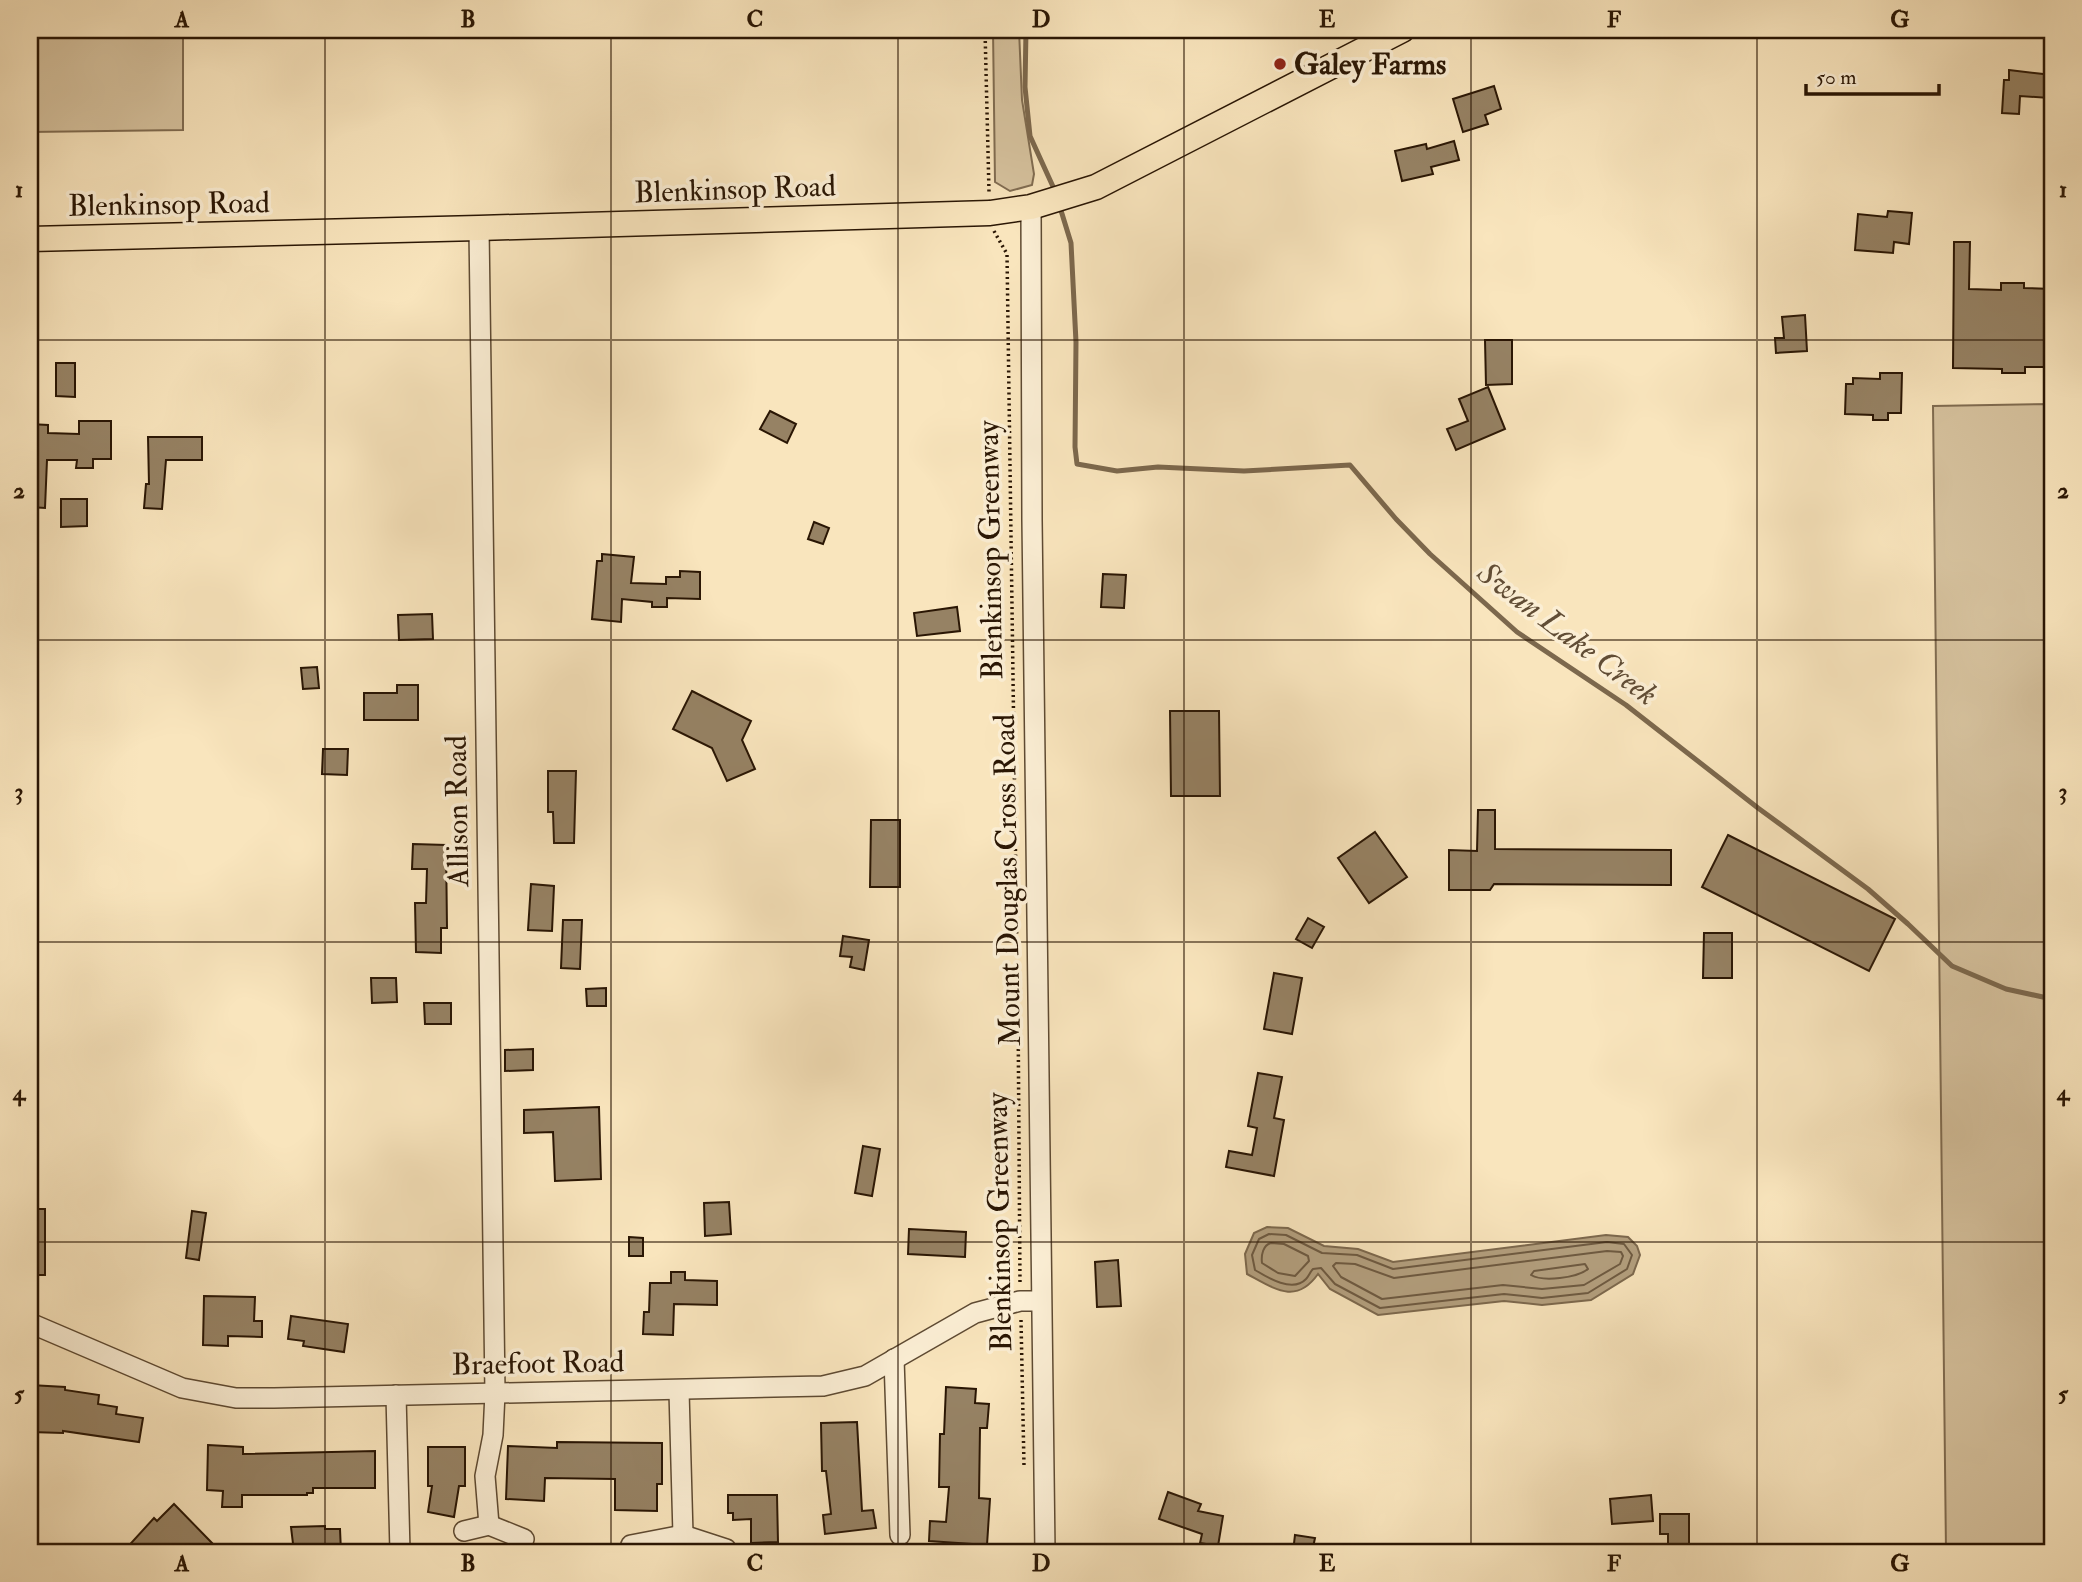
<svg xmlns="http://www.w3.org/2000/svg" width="2082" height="1582" font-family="'IM FELL Double Pica',serif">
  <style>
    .green { fill: #d6c29e; stroke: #806c51; stroke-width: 2 }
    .water { fill: #b39f7e; stroke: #7c684d; stroke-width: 2 }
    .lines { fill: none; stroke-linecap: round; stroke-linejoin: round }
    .shore { stroke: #6e5a41; stroke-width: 2 }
    .stream { stroke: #7c684d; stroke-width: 5 }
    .building { fill: #968264; stroke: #2a1604; stroke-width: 2 }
    .minor-casing { stroke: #5e4a32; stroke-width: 22 }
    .major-casing { stroke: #2a1604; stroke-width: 27 }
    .path { stroke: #2a1604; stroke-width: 3.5; stroke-dasharray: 2 3.5; stroke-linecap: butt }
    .minor { stroke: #fbeed4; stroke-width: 19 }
    .major { stroke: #f9e5bd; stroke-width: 24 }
    .grid { fill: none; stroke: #2a1604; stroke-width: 2; stroke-opacity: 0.55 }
    .poi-dot { fill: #8f2418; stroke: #fbeed4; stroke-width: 2.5 }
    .labels { text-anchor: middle; stroke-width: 7; stroke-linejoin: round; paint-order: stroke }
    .poi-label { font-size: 30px; font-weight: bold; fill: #2a1604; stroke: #fbeed4; text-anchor: start }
    .street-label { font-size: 30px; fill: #2a1604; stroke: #fbeed4 }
    .water-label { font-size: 32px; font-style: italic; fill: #614d35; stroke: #fbeed4 }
    .neatline { fill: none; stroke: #2a1604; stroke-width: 2.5 }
    .grid-label { font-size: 23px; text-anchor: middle; font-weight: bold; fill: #2a1604 }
  </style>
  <rect width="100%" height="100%" fill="#f9e5bd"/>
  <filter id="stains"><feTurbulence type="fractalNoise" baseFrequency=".00286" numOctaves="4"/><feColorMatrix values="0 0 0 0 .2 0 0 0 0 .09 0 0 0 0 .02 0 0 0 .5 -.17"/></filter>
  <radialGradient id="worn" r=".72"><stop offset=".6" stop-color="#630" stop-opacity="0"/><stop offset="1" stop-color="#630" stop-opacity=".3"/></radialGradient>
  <g class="green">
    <polygon points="30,30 183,30 183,130 30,132"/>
    <polygon points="993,30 1019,30 1022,100 1034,174 1032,185 1010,191 995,182"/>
    <polygon points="2052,404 2052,1552 1946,1552 1933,406"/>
  </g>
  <path class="water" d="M1267,1227L1288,1228L1324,1246L1358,1249L1393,1262L1606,1235L1628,1237L1637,1246L1640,1255L1633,1274L1591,1300L1542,1305L1504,1301L1378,1315L1330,1289L1318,1274C1296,1305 1275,1289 1247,1274L1245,1254L1254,1233Z"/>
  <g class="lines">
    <g class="shore">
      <path d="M1269,1234L1286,1235L1322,1253L1357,1255L1393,1269L1607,1242L1624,1244L1632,1255L1627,1269L1588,1293L1542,1298L1504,1294L1380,1308L1335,1284L1321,1268L1313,1269C1310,1272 1309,1276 1306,1279C1293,1293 1268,1278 1255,1270L1252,1255L1259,1239Z"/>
      <path d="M1271,1243L1284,1244L1308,1256L1309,1261L1295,1276L1278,1273L1262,1263C1261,1255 1263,1245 1271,1243Z"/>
      <polygon points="1607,1251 1621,1252 1623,1256 1620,1264 1584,1285 1542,1289 1503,1285 1382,1299 1341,1277 1333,1266 1336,1263 1355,1264 1394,1278"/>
      <path d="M1585,1264L1588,1269C1577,1278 1543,1282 1531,1275L1534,1271Z"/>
    </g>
    <g class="stream">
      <polyline points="1026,30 1025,87 1030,136 1055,191"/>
      <polyline points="1059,204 1071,243 1076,342 1075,447 1077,464 1117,471 1158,467 1244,471 1350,465 1396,519 1430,554 1517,632 1626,705 1758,808 1868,889 1908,924 1952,966 2006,989 2052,999"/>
    </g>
  </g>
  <g class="building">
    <polygon points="2009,70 2052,75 2052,96 2049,95 2049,98 2020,96 2019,114 2002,113 2004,80 2009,80"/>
    <polygon points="1494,86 1501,109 1485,115 1488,124 1463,132 1453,99"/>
    <polygon points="1454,141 1459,160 1431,167 1433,174 1402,181 1395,151 1426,144 1427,149"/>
    <polygon points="1888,211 1912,213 1909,244 1894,242 1893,253 1855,250 1858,214 1887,217"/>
    <polygon points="1954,242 1970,242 1969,289 2001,290 2001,283 2024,283 2024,288 2052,289 2052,367 2025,367 2025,373 2002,373 2002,369 1953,368"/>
    <polygon points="1805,315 1807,351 1776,353 1775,338 1784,338 1782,317"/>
    <polygon points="1485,340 1512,340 1512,384 1486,385"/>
    <polygon points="56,363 75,363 75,397 56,396"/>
    <polygon points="1880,373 1902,373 1901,413 1888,413 1888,420 1873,420 1873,415 1845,414 1846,384 1853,384 1853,378 1880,379"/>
    <polygon points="1488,387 1505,429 1456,450 1447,429 1468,421 1459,399"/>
    <polygon points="770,411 796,424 787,443 760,429"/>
    <polygon points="79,421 111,421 111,459 93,459 93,468 76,468 77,460 47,460 45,508 30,507 30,424 48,425 48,433 79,434"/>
    <polygon points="148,437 202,437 202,460 166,460 162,509 144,508 146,484 149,484"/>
    <polygon points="61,499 87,499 87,526 61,527"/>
    <polygon points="814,522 829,528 823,544 808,539"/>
    <polygon points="602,554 634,557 631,583 666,584 666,577 680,577 680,571 700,572 700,599 667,598 667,607 652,607 652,602 622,599 621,622 592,619 597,561 602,561"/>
    <polygon points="1103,574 1126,575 1124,608 1101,607"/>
    <polygon points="957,607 960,631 917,636 914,613"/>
    <polygon points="432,614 433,639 399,640 398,615"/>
    <polygon points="317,667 319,688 303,689 301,668"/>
    <polygon points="397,685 418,685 418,720 364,720 364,693 397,693"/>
    <polygon points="692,691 751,721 742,740 755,769 727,781 712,748 673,729"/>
    <polygon points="1170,711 1219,711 1220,796 1171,796"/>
    <polygon points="323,749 348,749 347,775 322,774"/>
    <polygon points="548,771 576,771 574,843 554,843 553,812 548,812"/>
    <polygon points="1478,810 1495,810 1495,849 1671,850 1671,885 1494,884 1490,890 1449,890 1449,850 1477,851"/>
    <polygon points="871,820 900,820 900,887 870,887"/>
    <polygon points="1375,832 1407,877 1369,903 1338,858"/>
    <polygon points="1728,835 1895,919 1869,971 1702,887"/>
    <polygon points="413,844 446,845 447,928 441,928 441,953 416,952 415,903 426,903 427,869 412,869"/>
    <polygon points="531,884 554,886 552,931 528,930"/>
    <polygon points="1308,918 1324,927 1312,948 1296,939"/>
    <polygon points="563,920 582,920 580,969 561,968"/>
    <polygon points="1704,933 1732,933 1732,978 1703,978"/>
    <polygon points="843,936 869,940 864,970 850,967 852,957 840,956"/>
    <polygon points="1274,973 1302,978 1292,1034 1264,1029"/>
    <polygon points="371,978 396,978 397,1002 372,1003"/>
    <polygon points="606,988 606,1006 587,1006 586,989"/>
    <polygon points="424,1003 451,1003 451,1024 425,1024"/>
    <polygon points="533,1049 533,1070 505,1071 505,1050"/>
    <polygon points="1258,1073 1282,1077 1274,1118 1284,1120 1274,1176 1226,1167 1229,1151 1252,1155 1257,1128 1248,1126"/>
    <polygon points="599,1107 601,1179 555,1181 553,1132 524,1133 524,1110"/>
    <polygon points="863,1146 880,1149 872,1196 855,1193"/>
    <polygon points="729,1202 731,1234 705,1236 704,1203"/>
    <rect x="30" y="1209" width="15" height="66"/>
    <polygon points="192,1211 206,1213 199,1260 186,1258"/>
    <polygon points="909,1229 966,1232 965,1257 908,1254"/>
    <polygon points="629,1237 643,1238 643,1256 629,1256"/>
    <polygon points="1118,1260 1121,1306 1097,1307 1095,1262"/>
    <polygon points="671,1272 685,1272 685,1280 717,1281 717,1305 674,1304 673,1335 643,1334 644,1312 649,1312 650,1283 671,1283"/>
    <polygon points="204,1296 255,1297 254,1321 262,1321 262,1337 228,1336 228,1346 203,1345"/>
    <polygon points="291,1316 348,1324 344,1352 303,1346 304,1341 288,1339"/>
    <polygon points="30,1385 65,1387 65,1390 99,1395 98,1404 117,1407 116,1414 143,1418 139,1442 63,1431 63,1433 30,1432"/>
    <polygon points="946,1387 976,1389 975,1403 989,1404 987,1428 980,1428 979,1498 990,1499 987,1545 929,1541 930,1521 946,1522 949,1487 939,1487 940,1434 944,1434"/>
    <polygon points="857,1422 862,1511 873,1510 876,1528 825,1534 823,1515 831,1514 826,1471 822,1471 821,1423"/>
    <polygon points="557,1442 662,1443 662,1484 657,1484 657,1511 615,1510 615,1479 545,1478 544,1501 506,1499 508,1446 557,1448"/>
    <polygon points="208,1445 243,1447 243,1454 375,1451 375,1488 313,1488 313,1493 307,1493 307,1495 242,1495 242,1507 222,1507 223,1491 207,1490"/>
    <polygon points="428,1447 465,1447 465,1486 459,1486 454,1517 428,1512 432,1486 428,1486"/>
    <polygon points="1168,1492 1201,1504 1198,1511 1223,1516 1218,1546 1200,1543 1202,1534 1159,1519"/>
    <polygon points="728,1495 777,1495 778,1542 751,1543 751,1519 733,1520 733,1513 728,1513"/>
    <polygon points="1651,1495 1653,1521 1612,1524 1610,1499"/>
    <polygon points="174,1504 213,1544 204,1552 123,1552 154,1518 157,1521"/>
    <polygon points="1660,1514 1689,1514 1689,1552 1668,1552 1668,1534 1660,1534"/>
    <polygon points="325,1526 325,1529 340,1529 341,1552 294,1552 291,1527"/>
    <polygon points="1295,1535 1315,1538 1312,1552 1293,1552"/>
  </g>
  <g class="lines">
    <g class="minor-casing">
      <g id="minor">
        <polyline points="1031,207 1032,520 1045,1552"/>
        <polyline points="479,228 495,1393 493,1435 485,1476 489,1525"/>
        <polyline points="30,1323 182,1388 236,1398 274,1398 823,1386 865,1376 975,1313 1020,1301 1041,1301"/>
        <polyline points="894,1359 900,1535"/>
        <polyline points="679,1391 683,1535"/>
        <polyline points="396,1395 400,1552"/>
        <polyline points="464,1531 489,1525 524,1539"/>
        <polyline points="631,1545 683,1535 726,1549"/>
      </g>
    </g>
    <g class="major-casing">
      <polyline id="major" points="30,239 479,228 990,213 1031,207 1096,187 1402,30"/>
    </g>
    <g class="path">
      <polyline points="985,30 989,192"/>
      <polyline points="994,231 1007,254 1017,959"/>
      <polyline points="1018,1005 1020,1284"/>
      <polyline points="1021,1320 1024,1466"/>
    </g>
    <use href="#minor" class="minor"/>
    <use href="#major" class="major"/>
  </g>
  <path class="grid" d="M325,30V1552M611,30V1552M898,30V1552M1184,30V1552M1471,30V1552M1757,30V1552M30,340H2052M30,640H2052M30,942H2052M30,1242H2052"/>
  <circle class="poi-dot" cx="1280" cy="64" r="7"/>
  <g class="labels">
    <g class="poi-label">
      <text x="1294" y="74">Galey Farms</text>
    </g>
    <g class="street-label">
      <text transform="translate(735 189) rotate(-2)" y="10">Blenkinsop Road</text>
      <text transform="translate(169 204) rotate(-1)" y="10">Blenkinsop Road</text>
      <text transform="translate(990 550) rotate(-91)" y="10">Blenkinsop Greenway</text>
      <text transform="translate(457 811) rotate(-91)" y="10">Allison Road</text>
      <text transform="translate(1007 880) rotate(-91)" y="10">Mount Douglas Cross Road</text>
      <text transform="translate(999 1222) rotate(-91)" y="10">Blenkinsop Greenway</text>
      <text transform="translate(538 1363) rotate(-1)" y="10">Braefoot Road</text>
    </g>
    <g class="water-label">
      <text transform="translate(1568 633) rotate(37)" y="11">Swan Lake Creek</text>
    </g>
  </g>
  <rect width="2082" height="1582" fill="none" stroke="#f9e5bd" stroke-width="77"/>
  <path d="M1806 84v10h133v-10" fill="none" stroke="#2a1604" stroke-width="3.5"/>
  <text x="1816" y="84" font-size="21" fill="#2a1604" stroke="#fbeed4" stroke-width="5" paint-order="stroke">50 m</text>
  <rect x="38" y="38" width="2006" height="1506" class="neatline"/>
  <g class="grid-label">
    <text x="182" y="27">A</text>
    <text x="468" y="27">B</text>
    <text x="755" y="27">C</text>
    <text x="1041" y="27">D</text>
    <text x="1327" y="27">E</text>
    <text x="1614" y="27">F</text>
    <text x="1900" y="27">G</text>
    <text x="19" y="197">1</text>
    <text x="2063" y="197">1</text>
    <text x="19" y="498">2</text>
    <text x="2063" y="498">2</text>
    <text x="19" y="799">3</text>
    <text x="2063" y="799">3</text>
    <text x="19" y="1100">4</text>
    <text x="2063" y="1100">4</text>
    <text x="19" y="1401">5</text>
    <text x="2063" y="1401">5</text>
    <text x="182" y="1571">A</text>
    <text x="468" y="1571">B</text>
    <text x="755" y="1571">C</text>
    <text x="1041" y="1571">D</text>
    <text x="1327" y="1571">E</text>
    <text x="1614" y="1571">F</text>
    <text x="1900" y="1571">G</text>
  </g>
  <rect width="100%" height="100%" filter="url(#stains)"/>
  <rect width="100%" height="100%" fill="url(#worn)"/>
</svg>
